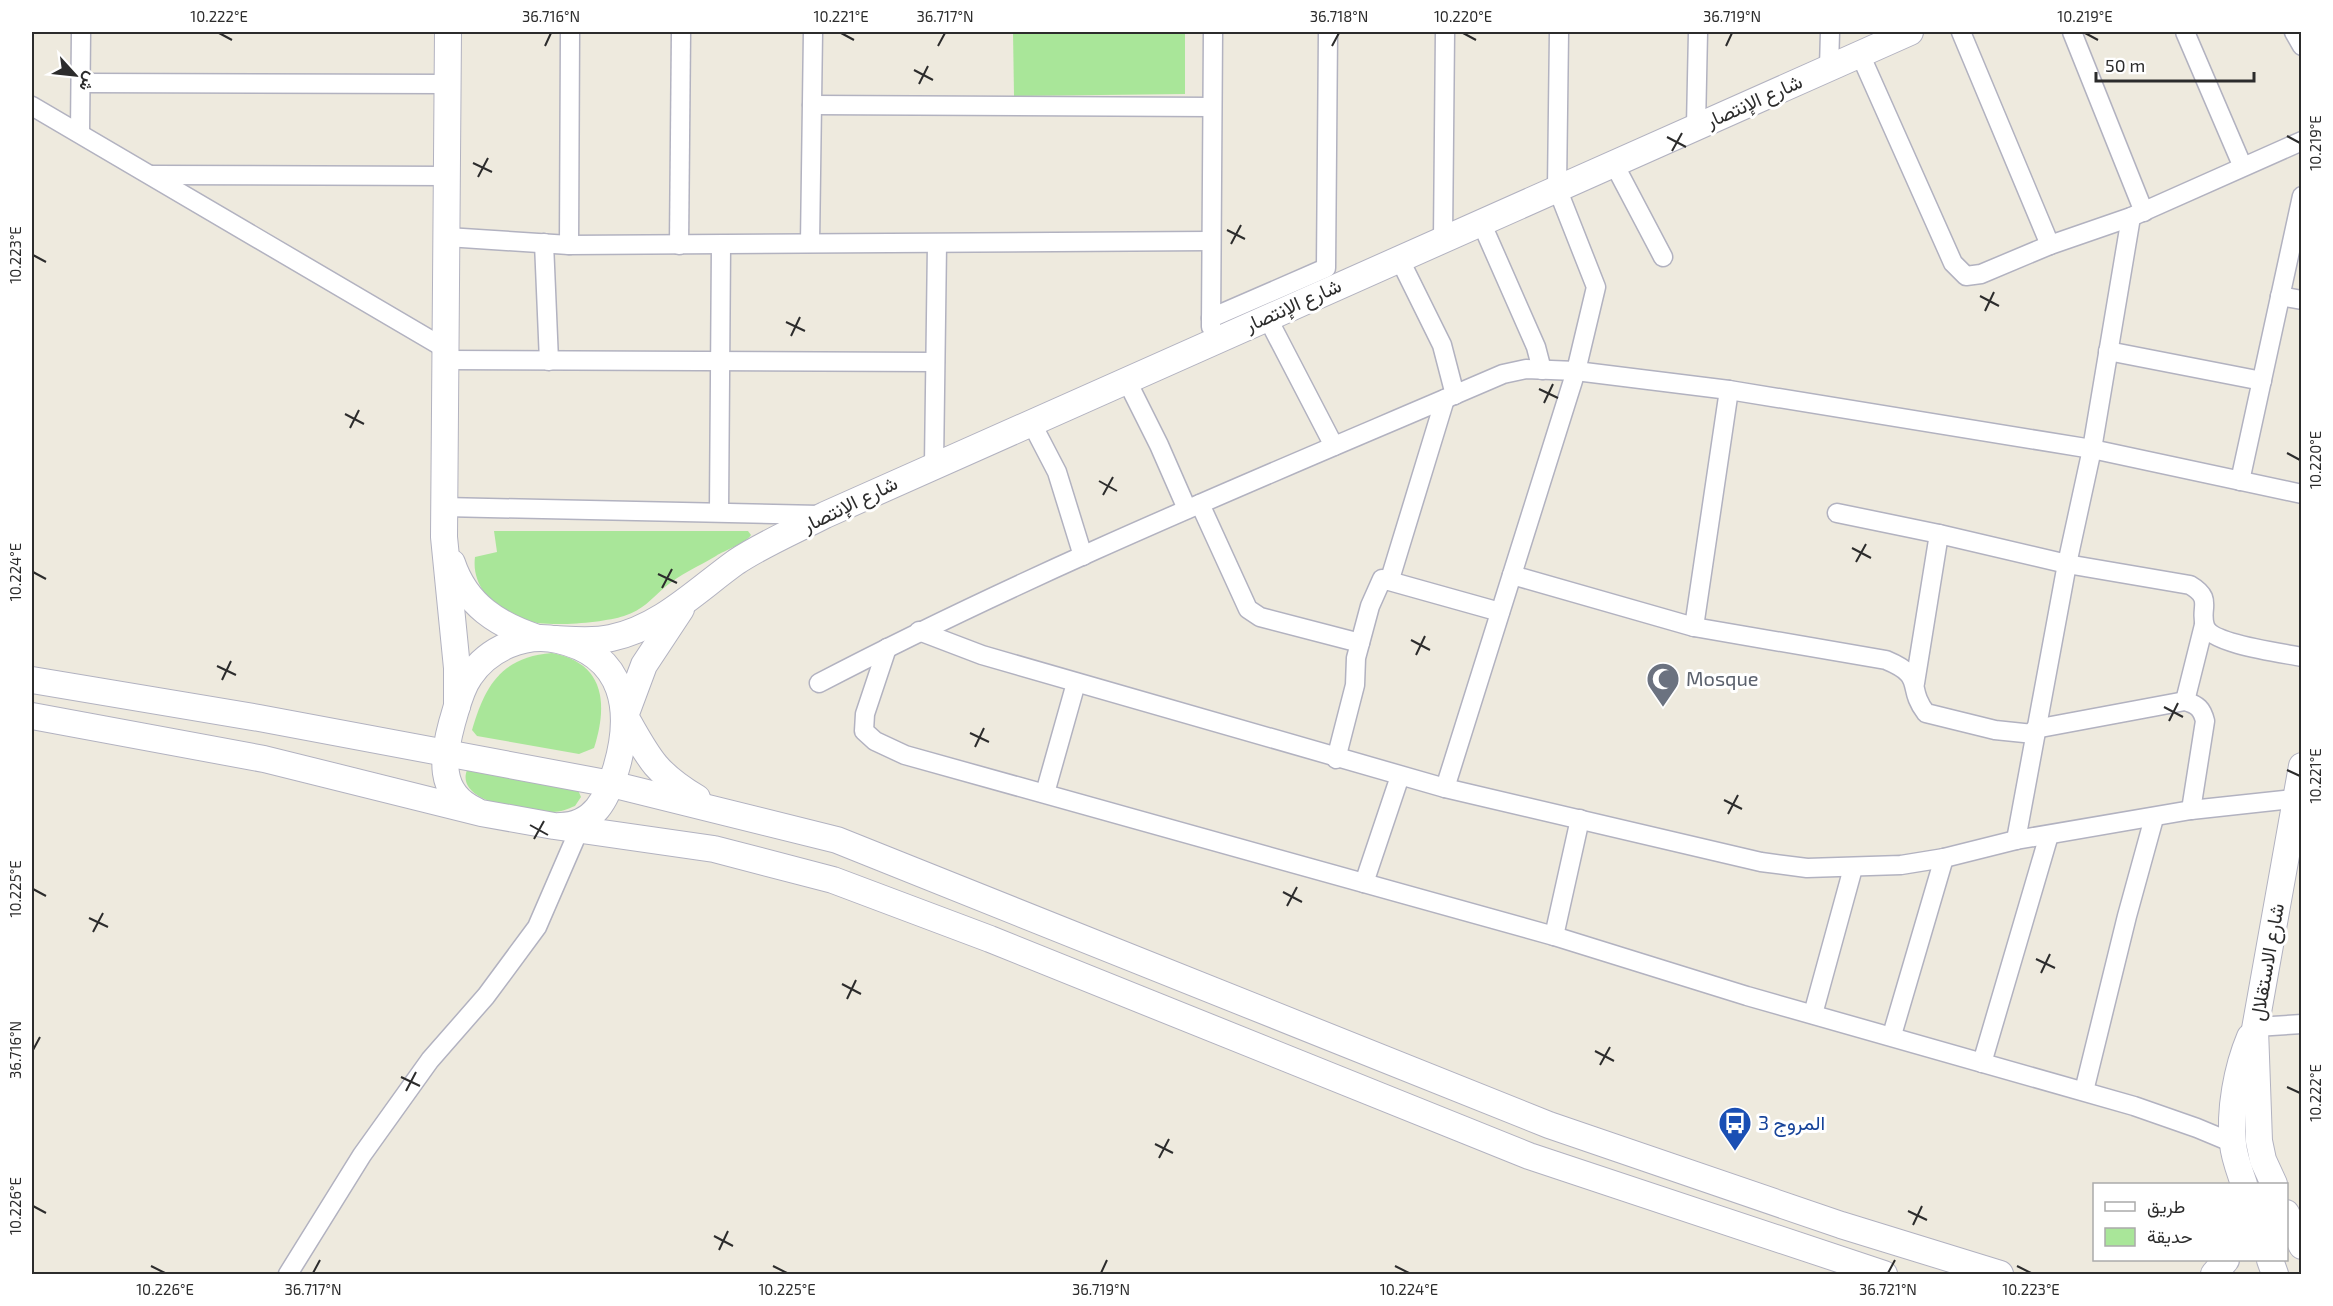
<svg xmlns="http://www.w3.org/2000/svg" width="2333" height="1306" font-family="'Exo 2',Vazirmatn,sans-serif">
  <style>
    .green { fill: #a9e699 }
    .lines { fill: none; stroke-linecap: round; stroke-linejoin: round }
    .street-casing { stroke: #b2b2c0; stroke-width: 21 }
    .secondary-casing { stroke: #b2b2c0; stroke-width: 28 }
    .street { stroke: #fff; stroke-width: 18 }
    .secondary { stroke: #fff; stroke-width: 26 }
    .ticks { fill: none; stroke: #2c2c2c; stroke-width: 2 }
    .labels { text-anchor: middle; stroke-width: 6; stroke-linejoin: round; paint-order: stroke }
    .street-label { font-size: 20px; fill: #2c2c2c; stroke: #fff }
    .worship-label { font-size: 20px; fill: #5b616d; stroke: #fff; text-anchor: start }
    .transit-label { font-size: 20px; fill: #164399; stroke: #fff; text-anchor: start }
    .neatline { fill: none; stroke: #2c2c2c; stroke-width: 2 }
    .ticks-label { font-size: 15px; text-anchor: middle; fill: #2c2c2c }
  </style>
  <rect width="100%" height="100%" fill="#eeeade"/>
  <g class="green">
    <polygon points="1013,32 1185,32 1185,94 1014,96"/>
    <path d="M494,531H748L751,535C745,544 725,550 716,556C699,566 679,575 665,587C650,600 643,610 624,616C602,623 546,628 524,620C496,610 471,588 475,557L497,552Z"/>
    <path d="M552,653C605,663 608,704 594,748L579,754L477,736L472,730C485,685 502,657 552,653Z"/>
    <path d="M467,770L578,790L581,797L575,806C568,809 560,812 553,812C532,813 454,804 467,770Z"/>
  </g>
  <g class="lines">
    <g class="street-casing">
      <g id="street">
        <polyline points="1961,32 2050,245"/>
        <polyline points="2072,32 2144,212"/>
        <polyline points="2185,32 2242,165"/>
        <polyline points="2294,32 2302,46"/>
        <polyline points="1860,54 1953,263 1966,276 1981,274 2050,245 2131,217 2302,141"/>
        <polyline points="1829,68 1830,32"/>
        <polyline points="81,83 448,84"/>
        <polyline points="812,105 1212,107"/>
        <polyline points="32,106 446,349"/>
        <polyline points="1696,126 1698,32"/>
        <polyline points="80,132 81,32"/>
        <polyline points="1613,162 1663,257"/>
        <polyline points="152,175 447,176"/>
        <polyline points="1481,222 1536,347 1542,370"/>
        <polyline points="447,237 569,245 1210,241"/>
        <polyline points="1443,238 1445,32"/>
        <polyline points="544,243 549,361"/>
        <polyline points="810,243 813,32"/>
        <polyline points="569,245 570,32"/>
        <polyline points="679,245 681,32"/>
        <polyline points="1399,258 1442,345 1455,395"/>
        <polyline points="2280,296 2302,300"/>
        <polyline points="1267,317 1334,446"/>
        <polyline points="1211,318 1326,268 1328,32"/>
        <polyline points="1211,327 1213,32"/>
        <polyline points="2108,351 2262,381"/>
        <polyline points="446,360 935,362"/>
        <polyline points="1126,379 1159,445 1187,509"/>
        <polyline points="1031,422 1057,472 1083,556"/>
        <polyline points="934,465 937,244"/>
        <polyline points="2240,481 2302,196"/>
        <polyline points="1200,504 1248,609 1260,617 1360,643"/>
        <polyline points="444,507 820,515"/>
        <polyline points="719,511 721,246"/>
        <polyline points="1837,513 1939,534"/>
        <polyline points="1512,575 1694,627 1729,390"/>
        <polyline points="1390,579 1445,399"/>
        <path d="M1694,627L1886,660C1927,677 1905,686 1926,713L1995,730L2034,734"/>
        <polyline points="919,631 982,655 1445,788 1761,862 1807,868 1901,865 1944,858 2016,840 2191,810 2302,798"/>
        <polyline points="887,648 865,714 864,731 875,741 905,755 1554,936 1747,996 2134,1106 2197,1128 2233,1143"/>
        <path d="M819,683C1041,567 1273,473 1503,374L1526,369L1576,371L1729,390L2092,449L2302,494"/>
        <path d="M1915,683L1939,534L2067,564L2190,585C2214,599 2199,608 2205,626C2211,644 2283,653 2302,657"/>
        <polyline points="2185,701 2204,625"/>
        <path d="M2035,729L2185,701C2198,705 2202,709 2205,721L2191,810"/>
        <polyline points="1336,759 1355,685 1356,658 1370,606 1382,579 1500,612"/>
        <polyline points="1445,788 1576,371 1596,287 1557,188 1559,32"/>
        <polyline points="1045,793 1076,683"/>
        <polyline points="2016,840 2067,564 2092,449 2131,217"/>
        <polyline points="1364,883 1400,776"/>
        <polyline points="1554,936 1580,819"/>
        <polyline points="1813,1014 1853,868"/>
        <polyline points="2256,1027 2302,1024"/>
        <polyline points="1892,1035 1944,858"/>
        <polyline points="1982,1063 2049,835"/>
        <polyline points="2084,1091 2127,916 2154,818"/>
        <polyline points="288,1274 362,1155 430,1060 486,996 537,927 579,830"/>
      </g>
    </g>
    <g class="secondary-casing">
      <g id="secondary">
        <polyline points="448,32 444,537 457,668 457,706"/>
        <path d="M452,563C466,605 498,625 538,638"/>
        <path d="M681,609L644,665L625,716C648,757 655,773 697,798"/>
        <path d="M556,639C574,640 593,642 611,638C660,628 697,590 736,562C763,544 796,530 825,515L1910,32"/>
        <polyline points="32,680 259,718 611,784 837,840 1549,1125 1841,1225 2000,1274"/>
        <polyline points="32,716 264,759 481,813 554,826 714,849 833,880 990,939 1529,1156 1884,1274"/>
        <path d="M475,810C437,793 443,756 452,723C457,707 460,690 470,676C488,649 525,632 558,640C626,655 633,712 616,769C607,798 594,826 560,826"/>
        <path d="M2244,1184C2240,1172 2234,1157 2233,1144C2229,1110 2237,1068 2250,1037"/>
        <polyline points="2274,1184 2263,1160 2259,1141 2255,1029 2302,766"/>
        <polyline points="2286,1213 2302,1246"/>
        <polyline points="2270,1260 2275,1274"/>
        <polyline points="2214,1274 2226,1260"/>
      </g>
    </g>
    <use href="#street" class="street"/>
    <use href="#secondary" class="secondary"/>
  </g>
  <path class="ticks" d="M219,33L232,40M841,33L854,40M1463,33L1476,40M2085,33L2098,40M545,46L551,33M938,46L945,33M1332,46L1339,33M1726,46L1732,33M914,70L933,80M919,84L928,66M2287,136L2300,143M1667,137L1686,147M1672,151L1682,133M473,163L492,172M478,177L488,158M1227,230L1245,239M1231,244L1241,225M33,255L46,262M1980,296L1999,306M1985,311L1994,292M786,322L805,331M791,336L800,317M1539,389L1558,398M1544,403L1553,384M345,414L364,424M350,428L359,410M2287,453L2300,460M1099,481L1117,491M1103,495L1113,477M1852,548L1871,558M1856,562L1866,544M33,572L46,579M658,574L677,583M662,588L672,569M1411,640L1430,650M1416,655L1425,636M217,666L236,675M222,680L231,661M2164,707L2183,717M2169,721L2178,703M970,733L989,742M975,747L984,728M2287,770L2300,776M1724,800L1742,809M1728,814L1738,795M530,825L548,835M534,839L544,821M33,889L46,896M1283,892L1302,902M1287,906L1297,887M89,918L108,927M93,932L103,913M2036,959L2055,968M2041,973L2050,954M842,984L861,994M847,999L856,980M33,1050L40,1037M1595,1051L1614,1061M1600,1065L1610,1047M401,1077L420,1086M2287,1087L2300,1093M406,1091L416,1072M1155,1144L1173,1153M1159,1158L1169,1139M33,1206L46,1213M1908,1211L1927,1220M1913,1225L1922,1206M714,1236L733,1246M719,1250L728,1231M151,1266L165,1273M773,1266L787,1273M1395,1266L1409,1273M2017,1266L2031,1273M313,1273L320,1260M1101,1273L1107,1260M1888,1273L1895,1260"/>
  <defs>
    <g id="mosque-pin" transform="scale(1.725)"><path d="M0 17L-7.5 6A9.5 9.5 0 1 1 7.5 6Z" fill="#6b7280" stroke="#fff"/><path d="M3.5-4.9A6 6 0 1 0 3.5 4.9A5 5 0 1 1 3.5-4.9Z" fill="#fff"/></g>
    <g id="bus-pin" transform="scale(1.725)"><path d="M0 17L-7.5 6A9.5 9.5 0 1 1 7.5 6Z" fill="#1a4fb4" stroke="#fff"/><path d="M-5-6H5V4H4V6H2V4H-2V6H-4V4H-5ZM-3.5-4V0h7V-4ZM-3.5 1.2v1.5H-2V1.2ZM2 1.2v1.5H3.5V1.2Z" fill="#fff"/></g>
  </defs>
  <g fill-rule="evenodd">
    <use href="#mosque-pin" x="1663" y="679"/>
    <use href="#bus-pin" x="1735" y="1123"/>
  </g>
  <g class="labels">
    <g class="street-label">
      <text transform="translate(1754 101) rotate(-24)" y="7">شارع الإنتصار</text>
      <text transform="translate(1293 305) rotate(-24)" y="7">شارع الإنتصار</text>
      <text transform="translate(850 504) rotate(-26)" y="7">شارع الإنتصار</text>
      <text transform="translate(2267 962) rotate(-80)" y="7">شارع الاستقلال</text>
    </g>
    <g class="worship-label">
      <text x="1686" y="686">Mosque</text>
    </g>
    <g class="transit-label">
      <text x="1758" y="1130">المروج 3</text>
    </g>
  </g>
  <rect width="2333" height="1306" fill="none" stroke="#ffffff" stroke-width="66"/>
  <rect x="2093" y="1183" width="195" height="78" fill="#ffffff" stroke="#ababab" stroke-width="1.5"/>
  <rect x="2105" y="1202" width="30" height="9" fill="#ffffff" stroke="#ababab" stroke-width="1.5"/>
  <text x="2147" y="1213" font-size="18" fill="#2c2c2c">طريق</text>
  <rect x="2105" y="1228" width="30" height="18" fill="#a9e699" stroke="#ababab" stroke-width="1.5"/>
  <text x="2147" y="1243" font-size="18" fill="#2c2c2c">حديقة</text>
  <g transform="translate(75 75) rotate(117)" stroke="#ffffff" stroke-width="4.5" paint-order="stroke">
  <path d="M0-4.5L10 22L0 15L-10 22Z" fill="#2c2c2c"/>
  <text y="-9" font-size="16" font-weight="bold" text-anchor="middle" fill="#2c2c2c">ش</text>
  </g>
  <path d="M2096 72v9h158v-9" fill="none" stroke="#2c2c2c" stroke-width="3"/>
  <text x="2105" y="72" font-size="18" fill="#2c2c2c" stroke="#ffffff" stroke-width="4.5" paint-order="stroke">50 m</text>
  <rect x="33" y="33" width="2267" height="1240" class="neatline"/>
  <g class="ticks-label">
    <text x="219" y="22">10.222°E</text>
    <text x="551" y="22">36.716°N</text>
    <text x="841" y="22">10.221°E</text>
    <text x="945" y="22">36.717°N</text>
    <text x="1339" y="22">36.718°N</text>
    <text x="1463" y="22">10.220°E</text>
    <text x="1732" y="22">36.719°N</text>
    <text x="2085" y="22">10.219°E</text>
    <text transform="translate(2316 143) rotate(-90)" y="5">10.219°E</text>
    <text transform="translate(16 255) rotate(-90)" y="5">10.223°E</text>
    <text transform="translate(2316 460) rotate(-90)" y="5">10.220°E</text>
    <text transform="translate(16 572) rotate(-90)" y="5">10.224°E</text>
    <text transform="translate(2316 776) rotate(-90)" y="5">10.221°E</text>
    <text transform="translate(16 889) rotate(-90)" y="5">10.225°E</text>
    <text transform="translate(16 1050) rotate(-90)" y="5">36.716°N</text>
    <text transform="translate(2316 1093) rotate(-90)" y="5">10.222°E</text>
    <text transform="translate(16 1206) rotate(-90)" y="5">10.226°E</text>
    <text x="165" y="1295">10.226°E</text>
    <text x="313" y="1295">36.717°N</text>
    <text x="787" y="1295">10.225°E</text>
    <text x="1101" y="1295">36.719°N</text>
    <text x="1409" y="1295">10.224°E</text>
    <text x="1888" y="1295">36.721°N</text>
    <text x="2031" y="1295">10.223°E</text>
  </g>
</svg>
